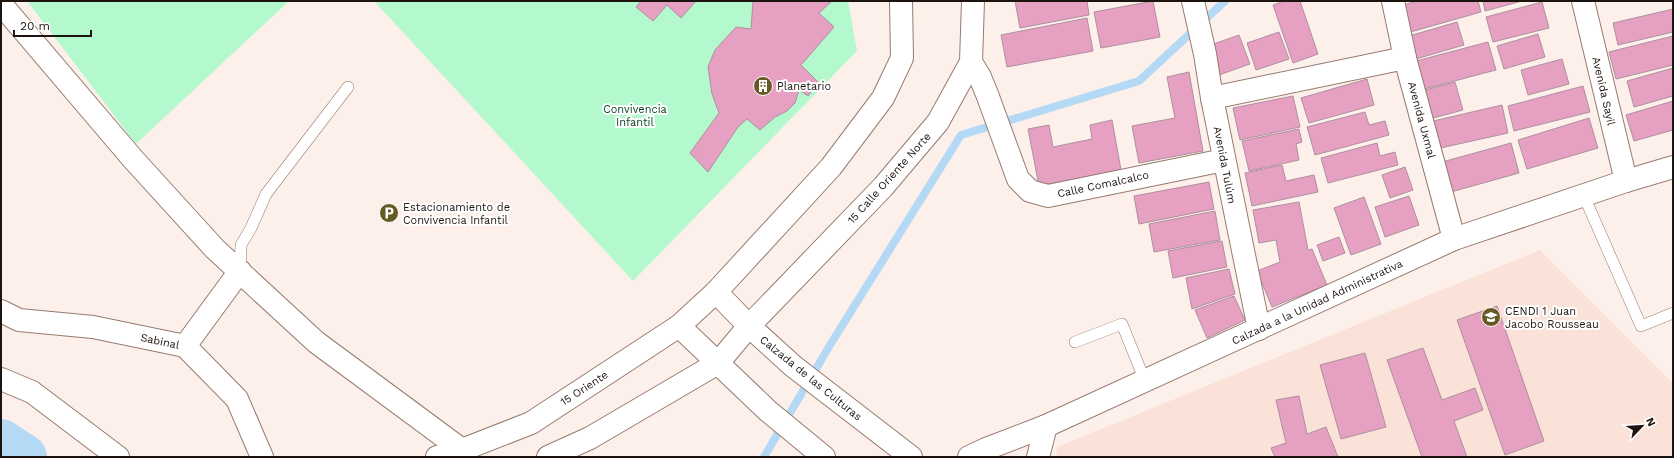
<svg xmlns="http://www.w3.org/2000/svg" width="1674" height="458" font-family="'Work Sans',sans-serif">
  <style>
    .built { fill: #fae2d8 }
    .green { fill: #b4f8ce }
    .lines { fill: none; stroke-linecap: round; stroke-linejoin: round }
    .stream { stroke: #b3d9f5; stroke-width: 8 }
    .river { stroke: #b3d9f5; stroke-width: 46 }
    .building { fill: #e6a0c2; stroke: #ad909e }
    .lane-casing { stroke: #977b6e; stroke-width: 12 }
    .street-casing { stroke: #977b6e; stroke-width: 24 }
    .secondary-casing { stroke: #977b6e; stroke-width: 24 }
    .lane { stroke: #fff; stroke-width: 11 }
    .street { stroke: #fff; stroke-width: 22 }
    .secondary { stroke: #fff; stroke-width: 22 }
    .labels { text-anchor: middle; stroke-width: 4; stroke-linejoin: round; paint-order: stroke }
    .poi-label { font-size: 11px; fill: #1e140f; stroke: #fff; text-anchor: start }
    .street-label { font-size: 11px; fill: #1e140f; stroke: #fff }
    .park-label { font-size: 11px; fill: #0b4429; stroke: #fff }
  </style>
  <rect width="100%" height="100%" fill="#fdf0eb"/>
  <polygon class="built" points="1540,250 1673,383 1673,457 1056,457 1057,447"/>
  <g class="green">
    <polygon points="27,1 289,1 136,144"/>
    <polygon points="374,1 848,1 857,51 633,281"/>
  </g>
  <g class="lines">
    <polyline class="stream" points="764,457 830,345 961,135 1139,81 1225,1"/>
    <polyline class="river" points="1,442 24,457"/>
  </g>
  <g class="building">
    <polygon points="641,1 696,1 681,18 667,5 653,21 636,7"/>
    <polygon points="753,1 832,1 819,13 834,27 801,65 818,82 808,96 799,90 795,103 787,111 775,117 760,130 747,119 738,127 708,172 690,153 719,113 712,94 708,67 715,50 736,27 751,29"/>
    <polygon points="1015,1 1087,1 1089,15 1020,28"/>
    <polygon points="1153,1 1160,37 1101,48 1094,12"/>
    <polygon points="1284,1 1300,1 1318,54 1293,63 1273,5"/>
    <polygon points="1417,1 1478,1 1481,12 1407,33 1400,6"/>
    <polygon points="1483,1 1522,1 1485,11"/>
    <polygon points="1542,2 1549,28 1493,42 1486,17"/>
    <polygon points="1673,9 1673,32 1618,45 1613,23"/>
    <polygon points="1087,18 1093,51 1007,67 1001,35"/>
    <polygon points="1457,22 1464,45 1416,59 1409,36"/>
    <polygon points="1279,32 1289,59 1256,70 1247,43"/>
    <polygon points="1538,34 1545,57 1504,69 1497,46"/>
    <polygon points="1239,35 1250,64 1219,75 1208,46"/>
    <polygon points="1673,36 1673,65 1616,79 1609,52"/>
    <polygon points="1488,42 1496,70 1424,89 1416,61"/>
    <polygon points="1562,59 1569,84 1528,95 1521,70"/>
    <polygon points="1673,68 1673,96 1634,107 1627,81"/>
    <polygon points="1189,72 1203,151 1139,163 1132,126 1175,118 1167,77"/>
    <polygon points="1367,79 1374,105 1309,123 1301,98"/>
    <polygon points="1455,82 1463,110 1426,120 1418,92"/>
    <polygon points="1583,86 1590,112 1514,131 1508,106"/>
    <polygon points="1293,96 1300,127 1240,140 1233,108"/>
    <polygon points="1673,101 1673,130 1634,141 1626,115"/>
    <polygon points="1502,105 1508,133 1436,149 1429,122"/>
    <polygon points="1365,112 1369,125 1385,121 1389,135 1315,155 1307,127"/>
    <polygon points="1589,118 1598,148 1527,169 1518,140"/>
    <polygon points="1112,120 1121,170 1039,186 1028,129 1049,125 1053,147 1092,139 1090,125"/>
    <polygon points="1299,129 1302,142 1296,144 1299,160 1249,171 1242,141"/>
    <polygon points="1377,143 1380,156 1395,152 1398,165 1328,183 1321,158"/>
    <polygon points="1511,143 1519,173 1451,192 1442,162"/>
    <polygon points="1282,165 1286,181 1314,175 1318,192 1252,206 1245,173"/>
    <polygon points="1405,167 1413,190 1390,198 1382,175"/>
    <polygon points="1209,182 1214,209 1139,224 1134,196"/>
    <polygon points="1409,196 1419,225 1385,237 1375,207"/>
    <polygon points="1364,197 1381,244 1351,255 1334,208"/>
    <polygon points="1299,202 1308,250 1312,249 1327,285 1272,307 1257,271 1280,262 1276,240 1259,243 1253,210"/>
    <polygon points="1215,211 1220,240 1154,252 1149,224"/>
    <polygon points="1339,237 1345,253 1323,261 1317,245"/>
    <polygon points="1222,241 1227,267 1173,278 1168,251"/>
    <polygon points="1229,269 1235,294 1192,309 1186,278"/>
    <polygon points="1234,296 1245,320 1207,338 1195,310"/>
    <polygon points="1497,306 1544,441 1505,455 1457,320"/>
    <polygon points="1423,348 1442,400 1475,388 1483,410 1454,421 1467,457 1422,457 1387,360"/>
    <polygon points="1365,353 1386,427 1341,439 1320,365"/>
    <polygon points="1299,396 1307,434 1326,427 1338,457 1275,457 1271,448 1286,443 1276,400"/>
  </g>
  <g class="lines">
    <g class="lane-casing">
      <g id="lane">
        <polyline points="1584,196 1641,326 1673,313"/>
        <polyline points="240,271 241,245 251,228 266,194 348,87"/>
        <polyline points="1075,342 1122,324 1145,381"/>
      </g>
    </g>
    <g class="street-casing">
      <g id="street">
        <polyline points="1193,1 1205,54 1212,98 1259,329"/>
        <polyline points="1393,1 1405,58 1454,239"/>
        <polyline points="1583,1 1626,181"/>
        <polyline points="1,4 133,159 215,249 316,342 462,450"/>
        <polyline points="971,62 980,77 987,94 1018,179 1030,191 1048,196 1224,160"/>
        <polyline points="1212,98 1405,58"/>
        <polyline points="1,311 19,320 93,327 185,346 237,399 262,457"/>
        <polyline points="185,346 240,271"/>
        <polyline points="1,379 32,392 118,457"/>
        <polyline points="969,457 986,449 1046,426 1454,239 1626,181 1673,167"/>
        <polyline points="1038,457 1046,426"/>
      </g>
    </g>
    <g class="secondary-casing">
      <g id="secondary">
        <polyline points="716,292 749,326 793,366 911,457"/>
        <polyline points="679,326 768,411 824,457"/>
        <polyline points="437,457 462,450 531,423 679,326 716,292 831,167 883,98 902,58 901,1"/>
        <polyline points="548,457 590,438 718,363 749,326 883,187 938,122 971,62 973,1"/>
      </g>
    </g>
    <use href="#lane" class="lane"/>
    <use href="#street" class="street"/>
    <use href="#secondary" class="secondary"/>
  </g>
  <defs>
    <g id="building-disc" transform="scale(1)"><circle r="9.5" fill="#655925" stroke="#fff"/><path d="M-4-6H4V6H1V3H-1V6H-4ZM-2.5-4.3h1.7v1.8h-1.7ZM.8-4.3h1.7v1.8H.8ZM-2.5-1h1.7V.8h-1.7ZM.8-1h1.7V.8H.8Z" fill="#fff"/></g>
    <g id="parking-disc" transform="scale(1)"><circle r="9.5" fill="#655925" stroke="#fff"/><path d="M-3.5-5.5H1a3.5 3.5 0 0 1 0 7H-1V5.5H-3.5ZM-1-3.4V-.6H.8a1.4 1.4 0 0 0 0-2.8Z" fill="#fff"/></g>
    <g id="school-disc" transform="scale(1)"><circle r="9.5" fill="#655925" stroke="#fff"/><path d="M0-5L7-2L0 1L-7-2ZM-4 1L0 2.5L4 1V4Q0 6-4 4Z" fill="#fff"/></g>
  </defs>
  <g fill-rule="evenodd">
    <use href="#building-disc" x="763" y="86"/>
    <use href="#parking-disc" x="389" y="213"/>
    <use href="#school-disc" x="1491" y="317"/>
  </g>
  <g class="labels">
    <g class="poi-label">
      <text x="777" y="90">Planetario</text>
      <text x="403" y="211">Estacionamiento de<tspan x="403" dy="13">Convivencia Infantil</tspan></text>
      <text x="1505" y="315">CENDI 1 Juan<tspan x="1505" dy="13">Jacobo Rousseau</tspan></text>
    </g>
    <g class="street-label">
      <text transform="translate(1604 91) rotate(77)" y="4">Avenida Sayil</text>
      <text transform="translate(1422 120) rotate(75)" y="4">Avenida Uxmal</text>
      <text transform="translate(1225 165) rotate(79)" y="4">Avenida Tulúm</text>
      <text transform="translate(889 178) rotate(-48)" y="4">15 Calle Oriente Norte</text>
      <text transform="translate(1103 184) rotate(-12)" y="4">Calle Comalcalco</text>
      <text transform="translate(1317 302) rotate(-25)" y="4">Calzada a la Unidad Administrativa</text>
      <text transform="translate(160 341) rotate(12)" y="4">Sabinal</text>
      <text transform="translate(811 378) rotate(39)" y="4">Calzada de las Culturas</text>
      <text transform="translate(584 388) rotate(-33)" y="4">15 Oriente</text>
    </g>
    <g class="park-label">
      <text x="635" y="113">Convivencia<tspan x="635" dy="13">Infantil</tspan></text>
    </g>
  </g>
  <rect width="1674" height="458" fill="none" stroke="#1e140f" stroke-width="4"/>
  <g transform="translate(1642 426) rotate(65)" stroke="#ffffff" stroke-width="3" paint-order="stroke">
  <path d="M0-3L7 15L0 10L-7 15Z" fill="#1e140f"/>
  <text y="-6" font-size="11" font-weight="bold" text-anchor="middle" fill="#1e140f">N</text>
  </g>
  <path d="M14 30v6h77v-6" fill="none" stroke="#1e140f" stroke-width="2"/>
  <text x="20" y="30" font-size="12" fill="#1e140f" stroke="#ffffff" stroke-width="3" paint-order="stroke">20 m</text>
</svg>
